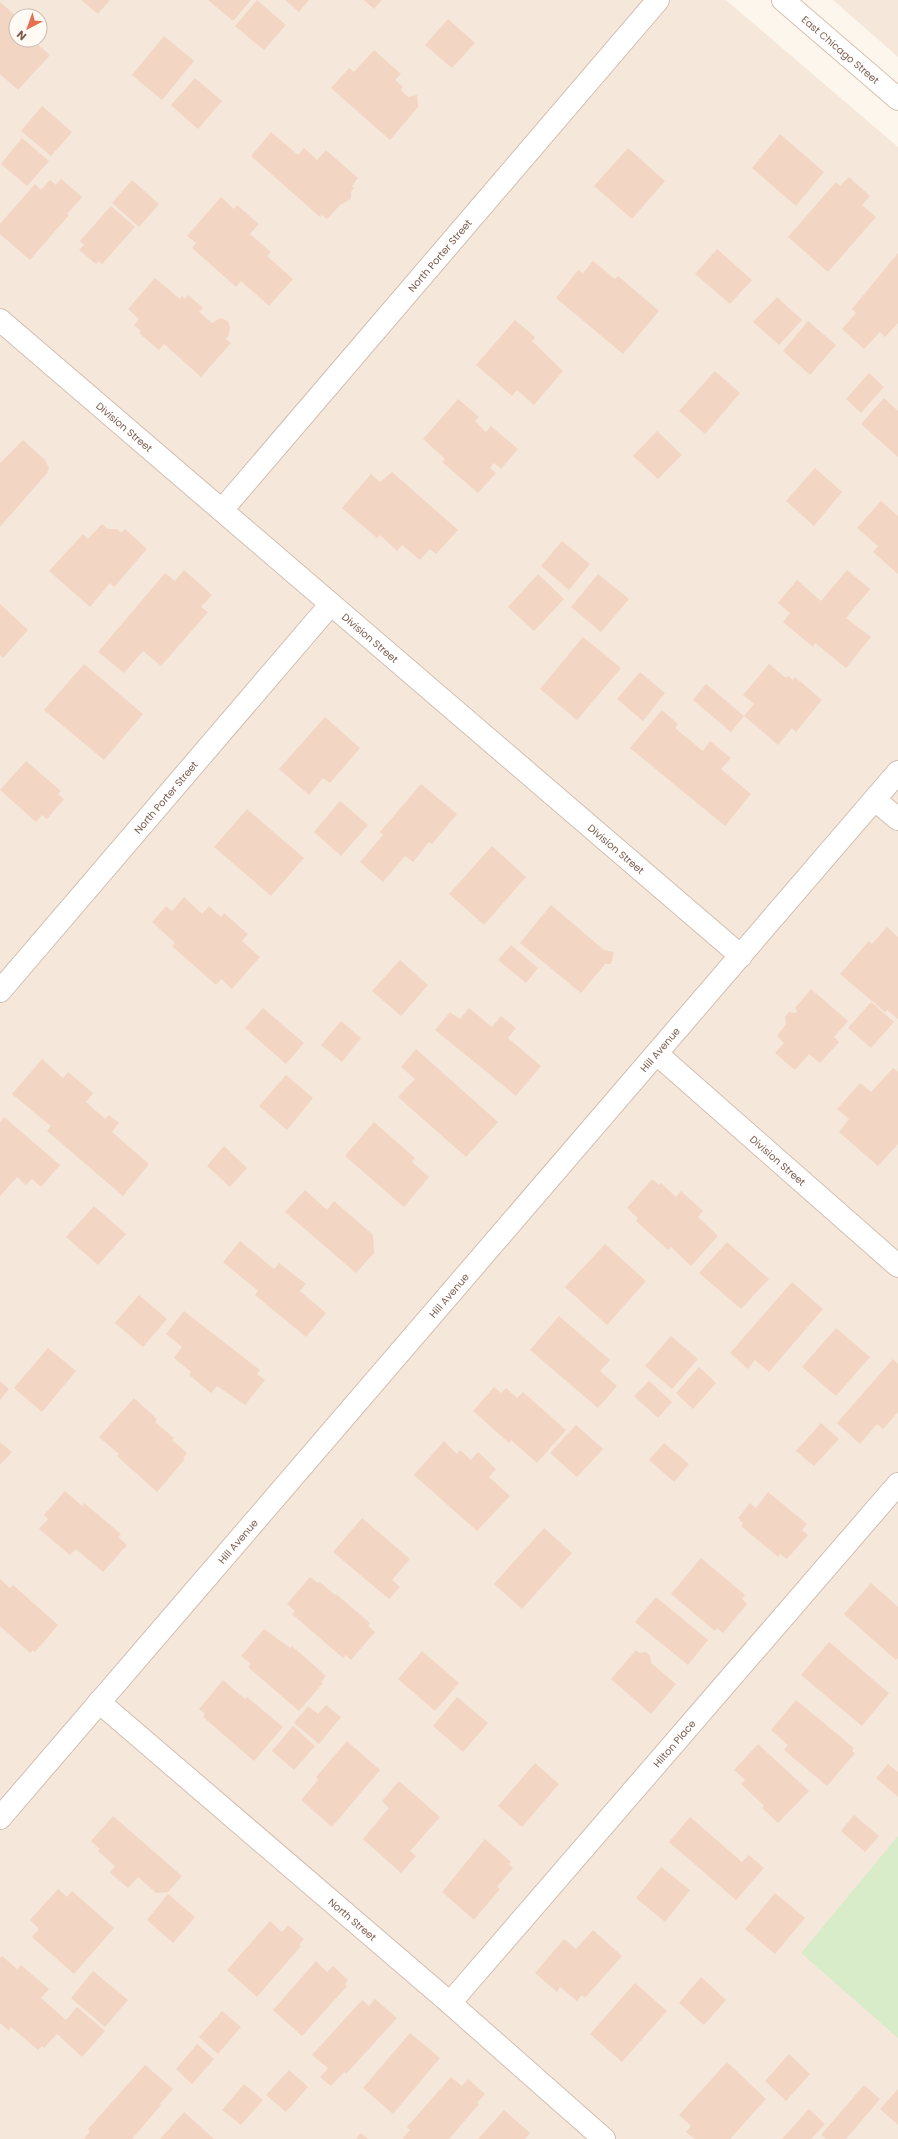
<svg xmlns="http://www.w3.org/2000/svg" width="898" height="2139" font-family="Poppins,sans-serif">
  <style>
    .residential { fill: #f5e8da; fill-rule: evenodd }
    .green { fill: #d8ecc9 }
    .building { fill: #f3d5c3 }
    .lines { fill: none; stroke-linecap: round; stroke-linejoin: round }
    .street-casing { stroke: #d1beb0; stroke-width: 24 }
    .secondary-casing { stroke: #d6c0b0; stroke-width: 24 }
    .street { stroke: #fff; stroke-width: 22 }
    .secondary { stroke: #fff; stroke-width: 22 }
    .labels { text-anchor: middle; stroke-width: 3; stroke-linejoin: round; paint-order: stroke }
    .street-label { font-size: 10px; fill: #7a5c4d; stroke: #fffaf3 }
  </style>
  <rect width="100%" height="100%" fill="#fdf6ec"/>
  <g class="residential">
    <path d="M0,0H726L898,147V2139H0ZM16,16H40V40H16Z"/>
    <polygon points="833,0 898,0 898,57"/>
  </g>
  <polygon class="green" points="898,1836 898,2038 801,1953"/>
  <g class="building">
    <polygon points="81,0 110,0 98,14"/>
    <polygon points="208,0 251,0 233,21"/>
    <polygon points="257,0 286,25 264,50 235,26"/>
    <polygon points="285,0 309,0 299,12"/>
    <polygon points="364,0 382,0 374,9"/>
    <polygon points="0,2 16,16 16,40 33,40 50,55 18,90 0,74"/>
    <polygon points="448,19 475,43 452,68 425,45"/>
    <polygon points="164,36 194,61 162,100 132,75"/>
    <polygon points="374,50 401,74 395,80 403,87 401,90 408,97 417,95 418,107 390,140 331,88 349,68 354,72"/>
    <polygon points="195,78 222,101 198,129 171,105"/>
    <polygon points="42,106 72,132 51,156 21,131"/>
    <polygon points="271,132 298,155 304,148 317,160 326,150 358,178 352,186 354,188 351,192 351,199 340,205 327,219 322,215 320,217 251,156"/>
    <polygon points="780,134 824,172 796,206 752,168"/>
    <polygon points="22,138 49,161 27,186 1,164"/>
    <polygon points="628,148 665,181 632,219 594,186"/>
    <polygon points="849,177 870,196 862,205 876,217 828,272 788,237 836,182 840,186"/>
    <polygon points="61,179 82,197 67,214 69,215 30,260 0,234 0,224 35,184 41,190 50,180 56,185"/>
    <polygon points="132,180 159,204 139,227 112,203"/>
    <polygon points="221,197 234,209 237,205 259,224 250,234 271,252 267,256 293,279 269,306 241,281 236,287 192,248 196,243 187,236"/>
    <polygon points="111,206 135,227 102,264 99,261 96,264 79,250 84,245 80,241"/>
    <polygon points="717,249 752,280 730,304 695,274"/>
    <polygon points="898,253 898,323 885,337 880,332 864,349 842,329 856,313 852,309"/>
    <polygon points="593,261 615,279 618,276 659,311 623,354 556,298 578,270 583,273"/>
    <polygon points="155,278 180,299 182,296 185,299 188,295 203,308 199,312 212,323 220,318 228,321 230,327 229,335 226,339 231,343 201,377 164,344 159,350 139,333 141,331 134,325 139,319 128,309"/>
    <polygon points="777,297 802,320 779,345 753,322"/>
    <polygon points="515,320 535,337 532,341 563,371 534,405 517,390 512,396 476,365"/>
    <polygon points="808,321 836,345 810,375 783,351"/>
    <polygon points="715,371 740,393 705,434 679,411"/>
    <polygon points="869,373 884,387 861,413 846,399"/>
    <polygon points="884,398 898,411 898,457 861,424"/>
    <polygon points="458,399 479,417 475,421 486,432 491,426 518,449 501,469 494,463 490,468 496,473 478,493 442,462 445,459 423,439"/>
    <polygon points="657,431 682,455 658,479 633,456"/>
    <polygon points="23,440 45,460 49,468 47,473 0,527 0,463"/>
    <polygon points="815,468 842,492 814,526 786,501"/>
    <polygon points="392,472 458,530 436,554 430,549 420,560 402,545 397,551 380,535 377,538 342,508 371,474 380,482"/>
    <polygon points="881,501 898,516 898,574 873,552 878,546 857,528"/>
    <polygon points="102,524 108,529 117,529 121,533 125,529 147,549 114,587 110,583 90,607 49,571 83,534 88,539"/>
    <polygon points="562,541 590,564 569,590 541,566"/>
    <polygon points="184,570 212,595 201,607 208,612 161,666 143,651 124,673 98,652 165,573 175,581"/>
    <polygon points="847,570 870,589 846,618 871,637 846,668 815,643 813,647 783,622 790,613 778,603 797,580 821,601"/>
    <polygon points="538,574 564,599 534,631 508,607"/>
    <polygon points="598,574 629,599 601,632 571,607"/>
    <polygon points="0,604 28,630 3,658 0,655"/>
    <polygon points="583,637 621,668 577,720 540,689"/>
    <polygon points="84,664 143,714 104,760 44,710"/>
    <polygon points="769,664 786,678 788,676 793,680 795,677 822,700 796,732 792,728 778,745 744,716 754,704 743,695"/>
    <polygon points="640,672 665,693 643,721 617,699"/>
    <polygon points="706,684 744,716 731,732 693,700"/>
    <polygon points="662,710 678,724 675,728 703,751 710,741 731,758 721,769 751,794 725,826 630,748"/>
    <polygon points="325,717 360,748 330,783 323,778 309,795 279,769"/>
    <polygon points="26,761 61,791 58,794 64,799 47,819 42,815 36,822 0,790"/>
    <polygon points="421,784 457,814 432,844 429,842 413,862 405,856 383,882 360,862 383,835 380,832"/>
    <polygon points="340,801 368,825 341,856 314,832"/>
    <polygon points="247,809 304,858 271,896 214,847"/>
    <polygon points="492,846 526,877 484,925 449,894"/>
    <polygon points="184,897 202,914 209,906 221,917 224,913 248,934 242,941 260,957 232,989 221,979 216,985 172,946 175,943 152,922 166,906 172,911"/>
    <polygon points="551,905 604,950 614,952 611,964 605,964 581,993 520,943"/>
    <polygon points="887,927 898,937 898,1019 887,1010 885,1012 840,974 869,941 872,944"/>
    <polygon points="511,945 538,968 526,983 498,960"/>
    <polygon points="400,960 428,985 401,1016 372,991"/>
    <polygon points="811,989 848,1021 834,1037 839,1042 820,1063 809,1054 795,1070 775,1053 784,1043 777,1036 786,1024 785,1017 789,1012 796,1013 797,1010 795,1008"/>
    <polygon points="871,1002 894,1022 871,1048 848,1028"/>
    <polygon points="263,1008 304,1043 286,1064 245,1028"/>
    <polygon points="469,1008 492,1027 501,1016 516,1028 508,1038 541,1066 516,1096 435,1030 450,1012 460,1019"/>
    <polygon points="341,1021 361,1038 342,1062 321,1045"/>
    <polygon points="416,1049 498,1122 466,1157 398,1097 415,1079 401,1067"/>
    <polygon points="42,1059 63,1078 68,1072 93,1093 86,1102 105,1119 109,1115 119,1123 112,1132 149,1164 123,1196 47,1131 51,1126 12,1094"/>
    <polygon points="893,1068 898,1072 898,1144 878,1166 839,1132 849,1119 837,1109 860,1083 871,1092"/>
    <polygon points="286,1075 313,1098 287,1130 259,1106"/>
    <polygon points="4,1117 60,1165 41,1187 32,1179 26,1185 17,1177 0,1196 0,1122"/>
    <polygon points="374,1122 415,1158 412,1162 429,1177 404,1207 345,1156"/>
    <polygon points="224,1146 247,1168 230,1187 207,1166"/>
    <polygon points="652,1179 659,1185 661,1183 676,1197 681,1191 703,1211 698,1217 718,1236 691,1266 671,1247 668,1250 636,1221 638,1218 627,1208"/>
    <polygon points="305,1190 327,1210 334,1201 373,1235 374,1253 356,1273 285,1212"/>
    <polygon points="94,1206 126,1234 98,1265 66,1237"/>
    <polygon points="240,1241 274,1269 279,1263 306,1284 300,1291 326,1313 306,1337 255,1295 258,1291 223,1262"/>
    <polygon points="727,1242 769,1279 741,1309 699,1273"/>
    <polygon points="605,1244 646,1281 607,1325 565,1287"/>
    <polygon points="792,1282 823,1309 769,1372 755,1360 748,1369 730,1353"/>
    <polygon points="139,1295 167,1319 143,1347 115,1323"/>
    <polygon points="184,1311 260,1370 257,1374 265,1380 245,1405 217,1386 211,1393 189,1375 191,1372 174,1358 182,1347 166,1334"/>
    <polygon points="559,1316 610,1360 600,1371 617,1386 598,1408 530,1350"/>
    <polygon points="836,1328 870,1357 836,1396 802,1367"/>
    <polygon points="671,1336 698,1359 672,1389 645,1366"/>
    <polygon points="48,1348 76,1371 42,1412 14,1388"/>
    <polygon points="893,1359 898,1364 898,1412 883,1429 877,1424 860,1444 837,1423"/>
    <polygon points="699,1367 716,1383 693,1409 676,1393"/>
    <polygon points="0,1381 9,1389 0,1400"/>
    <polygon points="649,1381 672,1402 658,1418 634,1396"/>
    <polygon points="494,1387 501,1393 506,1388 517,1398 523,1392 566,1430 537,1463 511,1440 509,1443 473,1411"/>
    <polygon points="134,1398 157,1419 155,1422 174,1438 172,1440 187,1453 183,1458 185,1459 157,1492 117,1456 119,1454 99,1437"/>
    <polygon points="821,1423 839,1439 814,1466 796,1451"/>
    <polygon points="576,1425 603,1449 577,1477 550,1453"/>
    <polygon points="444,1441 457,1454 460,1450 471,1460 478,1452 496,1469 489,1477 510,1496 477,1531 414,1475"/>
    <polygon points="0,1442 12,1452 0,1465"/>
    <polygon points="664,1443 689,1464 674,1482 649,1460"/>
    <polygon points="65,1491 82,1506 84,1503 121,1534 118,1537 127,1545 103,1572 76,1549 70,1555 39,1529 48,1519 44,1515"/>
    <polygon points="768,1492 807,1524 802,1530 808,1535 787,1559 780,1554 778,1557 741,1526 743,1523 738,1518 750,1503 756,1508"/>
    <polygon points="362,1518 410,1559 392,1580 400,1587 389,1599 333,1552"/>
    <polygon points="544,1528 572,1553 522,1609 494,1584"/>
    <polygon points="701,1558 745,1595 742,1599 747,1604 723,1633 717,1628 715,1631 671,1594"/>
    <polygon points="310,1577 318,1583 320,1582 335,1595 336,1594 370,1623 368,1626 375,1632 351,1660 346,1655 343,1658 292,1614 295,1611 287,1604"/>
    <polygon points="0,1579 10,1588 13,1585 58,1625 35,1652 33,1650 30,1653 0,1626"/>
    <polygon points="871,1583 898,1607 898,1658 896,1660 844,1614"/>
    <polygon points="656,1597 708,1640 688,1665 635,1622"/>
    <polygon points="264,1629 290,1648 292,1646 326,1676 321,1682 323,1683 299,1711 248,1667 251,1664 241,1656"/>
    <polygon points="829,1642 889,1693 862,1726 801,1675"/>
    <polygon points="636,1650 639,1653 646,1652 650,1656 651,1663 676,1684 651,1714 611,1679"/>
    <polygon points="422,1651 459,1683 435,1711 398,1679"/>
    <polygon points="223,1680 245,1699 247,1697 283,1727 254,1761 203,1717 205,1714 199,1709"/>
    <polygon points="457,1697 488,1723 463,1752 433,1726"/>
    <polygon points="796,1700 854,1748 852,1751 855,1753 827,1786 784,1750 788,1745 771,1730"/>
    <polygon points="326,1705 341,1717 319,1744 294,1723 308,1706 318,1714"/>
    <polygon points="293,1726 315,1746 294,1770 272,1751"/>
    <polygon points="347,1741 380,1770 332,1827 301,1800 318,1780 316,1777"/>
    <polygon points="758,1744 809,1791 778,1823 762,1808 764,1806 741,1784 745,1780 734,1770"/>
    <polygon points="535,1763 559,1784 522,1827 498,1806"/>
    <polygon points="888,1764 898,1772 898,1797 876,1778"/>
    <polygon points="399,1781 440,1817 410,1851 416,1856 401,1873 363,1839 389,1808 382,1801"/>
    <polygon points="854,1815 879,1836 865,1852 841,1831"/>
    <polygon points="113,1816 182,1876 168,1892 156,1893 138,1877 128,1888 110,1873 115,1866 98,1851 100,1849 91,1841"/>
    <polygon points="690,1817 742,1862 749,1855 764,1868 736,1900 669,1842"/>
    <polygon points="485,1839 511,1862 509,1864 513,1868 497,1887 500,1889 474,1920 442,1892"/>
    <polygon points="661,1867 690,1890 665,1922 636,1898"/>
    <polygon points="58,1889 67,1897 72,1891 114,1928 74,1974 32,1937 39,1929 30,1920"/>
    <polygon points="775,1893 805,1918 775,1954 745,1929"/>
    <polygon points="168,1894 195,1917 173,1943 147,1920"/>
    <polygon points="270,1921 282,1932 288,1925 304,1939 299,1945 301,1946 257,1997 227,1970"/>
    <polygon points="593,1930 622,1956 585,1998 582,1995 577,2001 560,1987 557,1992 535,1973 564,1939 576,1949"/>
    <polygon points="2,1956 17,1969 21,1965 49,1989 41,1998 66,2020 77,2007 105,2031 82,2057 57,2034 44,2048 42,2046 38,2050 11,2027 9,2031 0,2023 0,1958"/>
    <polygon points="316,1961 327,1972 333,1966 348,1980 345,1984 347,1986 302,2036 273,2010"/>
    <polygon points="93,1971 128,2000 105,2027 71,1998"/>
    <polygon points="701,1977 726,2000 704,2025 679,2003"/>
    <polygon points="635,1983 667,2011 622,2062 590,2034"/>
    <polygon points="375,1999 397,2018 346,2074 344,2072 331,2086 320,2077 328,2068 312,2055 362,2000 369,2006"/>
    <polygon points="222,2011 241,2027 218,2054 199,2037"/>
    <polygon points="410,2033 440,2058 393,2114 363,2088"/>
    <polygon points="197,2044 214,2059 192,2084 176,2069"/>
    <polygon points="789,2054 810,2074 786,2101 765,2081"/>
    <polygon points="727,2062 766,2099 730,2139 695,2139 686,2132 691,2126 679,2115"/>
    <polygon points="145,2065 173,2089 160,2104 161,2105 132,2139 84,2139 90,2132 88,2129"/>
    <polygon points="289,2070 308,2087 286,2112 266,2095"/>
    <polygon points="451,2077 462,2086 468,2079 485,2094 477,2103 479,2104 449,2139 404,2139 403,2138 410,2130 407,2127"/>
    <polygon points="244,2084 263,2100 241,2125 222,2110"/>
    <polygon points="864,2085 880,2099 846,2139 826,2139 821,2135"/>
    <polygon points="898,2089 898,2125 880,2109"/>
    <polygon points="809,2109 825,2124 811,2139 782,2139"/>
    <polygon points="504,2110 530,2133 525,2139 478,2139"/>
    <polygon points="184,2112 214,2139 160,2139"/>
    <polygon points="361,2133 368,2139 356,2139"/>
  </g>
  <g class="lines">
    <g class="street-casing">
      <g id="street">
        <path id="s1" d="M0,320L741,956"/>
        <path id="s2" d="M222,510L658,0"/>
        <polyline points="875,800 898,819"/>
        <path id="s3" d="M0,991L331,604"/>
        <path id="s4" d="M657,1054L898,1266"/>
        <path id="s5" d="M99,1702L450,2003L604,2139"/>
        <path id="s6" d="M0,1818L898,772"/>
        <path id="s7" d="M450,2003L898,1484"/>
      </g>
    </g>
    <g class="secondary-casing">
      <g id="secondary">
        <path id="s8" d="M783,0L898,99"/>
      </g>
    </g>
    <use href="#street" class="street"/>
    <use href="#secondary" class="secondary"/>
  </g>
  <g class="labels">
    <g class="street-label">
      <text dy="4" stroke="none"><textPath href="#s8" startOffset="76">East Chicago Street</textPath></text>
      <text dy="4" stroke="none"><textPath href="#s2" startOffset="335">North Porter Street</textPath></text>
      <text dy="4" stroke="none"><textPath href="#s1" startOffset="164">Division Street</textPath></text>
      <text dy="4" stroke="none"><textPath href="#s1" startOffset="488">Division Street</textPath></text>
      <text dy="4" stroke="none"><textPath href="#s3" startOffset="255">North Porter Street</textPath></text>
      <text dy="4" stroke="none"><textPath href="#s1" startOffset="812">Division Street</textPath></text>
      <text dy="4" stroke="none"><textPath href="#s6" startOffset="1013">Hill Avenue</textPath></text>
      <text dy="4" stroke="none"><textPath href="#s4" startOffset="161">Division Street</textPath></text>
      <text dy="4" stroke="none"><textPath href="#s6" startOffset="689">Hill Avenue</textPath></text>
      <text dy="4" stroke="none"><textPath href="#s6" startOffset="365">Hill Avenue</textPath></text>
      <text dy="4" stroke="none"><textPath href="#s7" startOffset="343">Hilton Place</textPath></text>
      <text dy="4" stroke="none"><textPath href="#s5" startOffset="334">North Street</textPath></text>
    </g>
  </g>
  <g transform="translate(28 28) rotate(221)"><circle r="19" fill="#fffaf3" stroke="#cabbb1"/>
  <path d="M0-3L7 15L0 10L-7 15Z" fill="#e76f51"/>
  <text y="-6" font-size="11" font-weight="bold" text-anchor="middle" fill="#7a5c4d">N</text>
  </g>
</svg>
